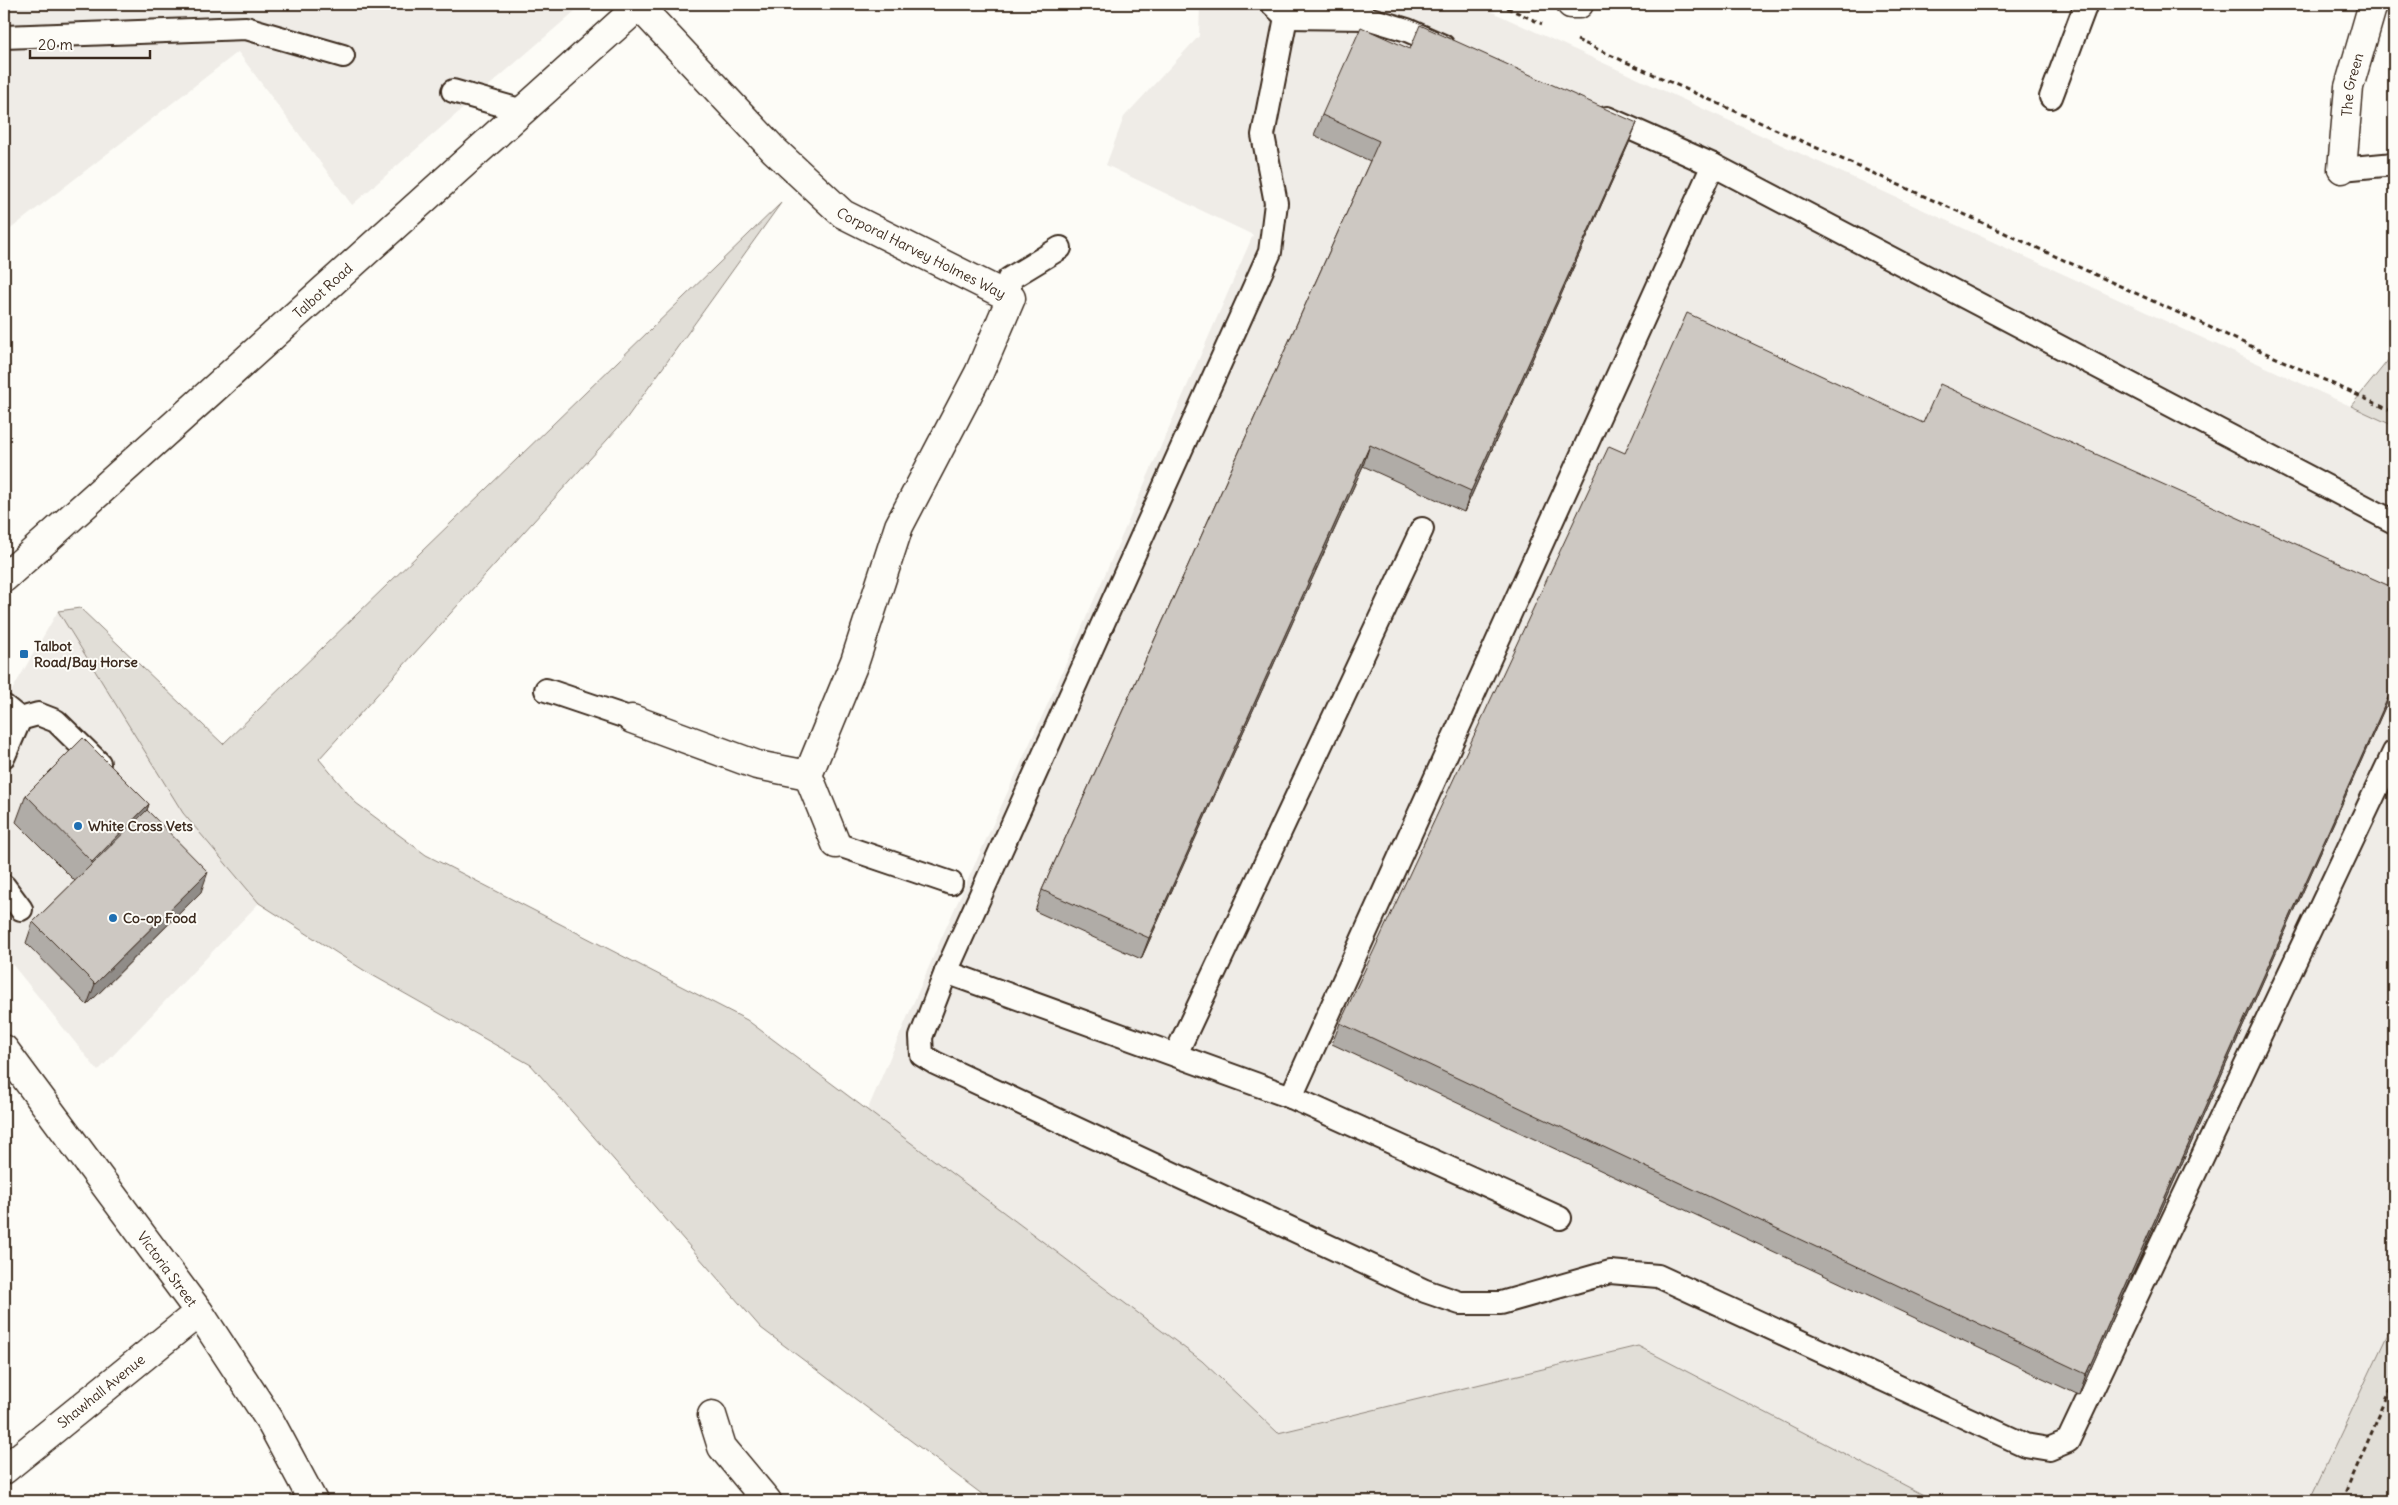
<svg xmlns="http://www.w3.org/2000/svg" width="2398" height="1505" font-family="Delius,sans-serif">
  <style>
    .built { fill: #efece7 }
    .green { fill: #e1ded7; stroke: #8e847a }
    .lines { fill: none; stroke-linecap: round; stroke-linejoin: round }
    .service-casing { stroke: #3b2a1e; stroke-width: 26 }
    .minor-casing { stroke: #3b2a1e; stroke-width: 31 }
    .tertiary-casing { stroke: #3b2a1e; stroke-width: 31 }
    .path { stroke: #3b2a1e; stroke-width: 3; stroke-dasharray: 5 4; stroke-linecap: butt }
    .service { stroke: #fdfcf7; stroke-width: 22 }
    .minor { stroke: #fdfcf7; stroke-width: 28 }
    .tertiary { stroke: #fdfcf7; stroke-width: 28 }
    .wall { fill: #b0aca7; stroke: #3b2a1e }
    .shaded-wall { fill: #908c88; stroke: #3b2a1e }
    .building { fill: #cdc8c2; stroke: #3b2a1e }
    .poi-dot { fill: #1f6fb2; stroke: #fdfcf7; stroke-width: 2 }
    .labels { text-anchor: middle; stroke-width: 4; stroke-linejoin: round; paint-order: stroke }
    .street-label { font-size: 14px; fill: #3b2a1e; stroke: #fdfcf7 }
    .poi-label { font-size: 14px; font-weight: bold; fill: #3b2a1e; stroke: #fdfcf7; text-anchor: start }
  </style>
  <rect width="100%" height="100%" fill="#fdfcf7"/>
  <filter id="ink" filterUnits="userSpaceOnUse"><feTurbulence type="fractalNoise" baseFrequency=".02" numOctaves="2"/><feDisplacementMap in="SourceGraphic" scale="10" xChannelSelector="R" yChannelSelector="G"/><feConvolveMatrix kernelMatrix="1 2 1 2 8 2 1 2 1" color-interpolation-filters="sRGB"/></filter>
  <g filter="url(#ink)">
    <g class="built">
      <polygon points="4,4 583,4 352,205 238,52 4,234"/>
      <polygon points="1200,4 1475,4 2394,426 2394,1321 2309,1501 1935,1501 1638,1346 1278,1433 1202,1361 867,1111 940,941 1069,657 1253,235 1106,165 1124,117 1199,36"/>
      <polygon points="58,611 183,813 259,903 98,1071 4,954 4,704"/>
    </g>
    <g class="green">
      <polygon points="781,203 626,419 319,759 356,803 426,855 747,1020 1202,1361 1278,1433 1638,1346 1935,1501 991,1501 761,1328 531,1065 365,971 259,903 183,813 58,611 80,608 223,744"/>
      <polygon points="2394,353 2394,426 2351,406"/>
      <polygon points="2394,1321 2394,1501 2309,1501"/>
    </g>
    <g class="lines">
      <g class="service-casing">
        <g id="service">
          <polyline points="1272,4 1286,17 1367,18 1407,30 1443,46"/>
          <polyline points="1286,17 1263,135 1276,203 1270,252 946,972 921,1037 922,1055 935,1063 1425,1291 1460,1303 1501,1303 1610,1272 1658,1276 2025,1445 2049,1449 2068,1441 2394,752"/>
          <polyline points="4,37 246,28 343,56"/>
          <polyline points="453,91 523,111"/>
          <polyline points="2051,97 2086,4"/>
          <polyline points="1607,118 1713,165 2394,522"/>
          <polyline points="2342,169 2394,164"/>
          <polyline points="1011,298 1009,279 1060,248"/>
          <polyline points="546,690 632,719"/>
          <polyline points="4,706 20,719 38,714 56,721 99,763"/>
          <polyline points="4,756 20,719"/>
          <polyline points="836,844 951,883"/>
          <polyline points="4,886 21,909"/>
          <polyline points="946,972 1291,1097 1560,1218"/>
          <polyline points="1176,1054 1422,529"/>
          <polyline points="1291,1097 1713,165"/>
        </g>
      </g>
      <g class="minor-casing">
        <g id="minor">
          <polyline points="1571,4 1579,4"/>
          <path id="s1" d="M639,6L774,150L843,214L1011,298L979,373L899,526L855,661L808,775"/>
          <path id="s2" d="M2342,169L2349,87L2373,4"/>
          <polyline points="632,719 757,765 808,775 836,844"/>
          <path id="s3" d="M4,1049L199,1312L269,1419L313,1501"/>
          <polyline points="712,1415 722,1447 767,1501"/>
          <path id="s4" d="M4,1470L199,1312"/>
        </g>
      </g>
      <g class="tertiary-casing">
        <g id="tertiary">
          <path id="s5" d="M4,578L641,4"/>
        </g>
      </g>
      <g class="path">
        <polyline points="1499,4 1542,24"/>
        <polyline points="1577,40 1957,211 2394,412"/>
        <polyline points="2342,1501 2394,1381"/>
      </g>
      <use href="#service" class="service"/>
      <use href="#minor" class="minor"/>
      <use href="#tertiary" class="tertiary"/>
    </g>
    <g class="wall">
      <polygon points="1410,49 1629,143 1464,512 1363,466 1141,959 1035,911 1042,890 1370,161 1314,135 1322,115"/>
      <polygon points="1923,423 2394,588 2394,687 2079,1395 1332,1044 1340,1023 1625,453"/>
      <polygon points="26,795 149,804 147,810 201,892 87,1005 26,943 33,922 75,881 16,822"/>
    </g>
    <g class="shaded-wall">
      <polygon points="1637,123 1629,143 1464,512 1471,491"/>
      <polygon points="1370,445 1363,466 1141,959 1149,938"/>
      <polygon points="2394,684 2394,687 2079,1395 2086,1374"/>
      <polygon points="149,804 140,831 83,888 92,862"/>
      <polygon points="208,872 201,892 87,1005 95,984"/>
    </g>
    <g class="building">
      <polygon points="1420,25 1637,123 1471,491 1370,445 1149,938 1042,890 1379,141 1322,115 1361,27 1410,49"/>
      <polygon points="1687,313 1923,423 1940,384 2394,588 2394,684 2086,1374 1340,1023 1609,446 1625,453"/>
      <polygon points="83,738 149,804 92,862 26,795"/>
      <polygon points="147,810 208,872 95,984 33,922"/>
    </g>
  </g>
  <g class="poi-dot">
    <rect x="19" y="649" width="10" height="10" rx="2.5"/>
    <circle cx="78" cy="826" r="5"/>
    <circle cx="113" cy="918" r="5"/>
  </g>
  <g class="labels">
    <g class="street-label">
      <text dy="5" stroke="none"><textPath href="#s2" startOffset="85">The Green</textPath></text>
      <text dy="5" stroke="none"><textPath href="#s1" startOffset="379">Corporal Harvey Holmes Way</textPath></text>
      <text dy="5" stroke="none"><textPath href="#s5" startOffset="429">Talbot Road</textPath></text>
      <text dy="5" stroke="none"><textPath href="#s3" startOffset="274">Victoria Street</textPath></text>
      <text dy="5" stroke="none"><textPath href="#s4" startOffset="125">Shawhall Avenue</textPath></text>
    </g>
    <g class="poi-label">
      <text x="34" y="651">Talbot<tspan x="34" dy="16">Road/Bay Horse</tspan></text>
      <text x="88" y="831">White Cross Vets</text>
      <text x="123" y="923">Co-op Food</text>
    </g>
  </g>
  <rect width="2398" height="1505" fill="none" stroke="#fdfcf7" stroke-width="20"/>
  <rect x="10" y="10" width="2378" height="1485" fill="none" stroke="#3b2a1e" stroke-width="2" filter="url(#ink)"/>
  <path d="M30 50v8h120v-8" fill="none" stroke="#3b2a1e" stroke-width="2.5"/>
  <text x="38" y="50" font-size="15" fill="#3b2a1e" stroke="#fdfcf7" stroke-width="4" paint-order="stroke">20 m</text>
</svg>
